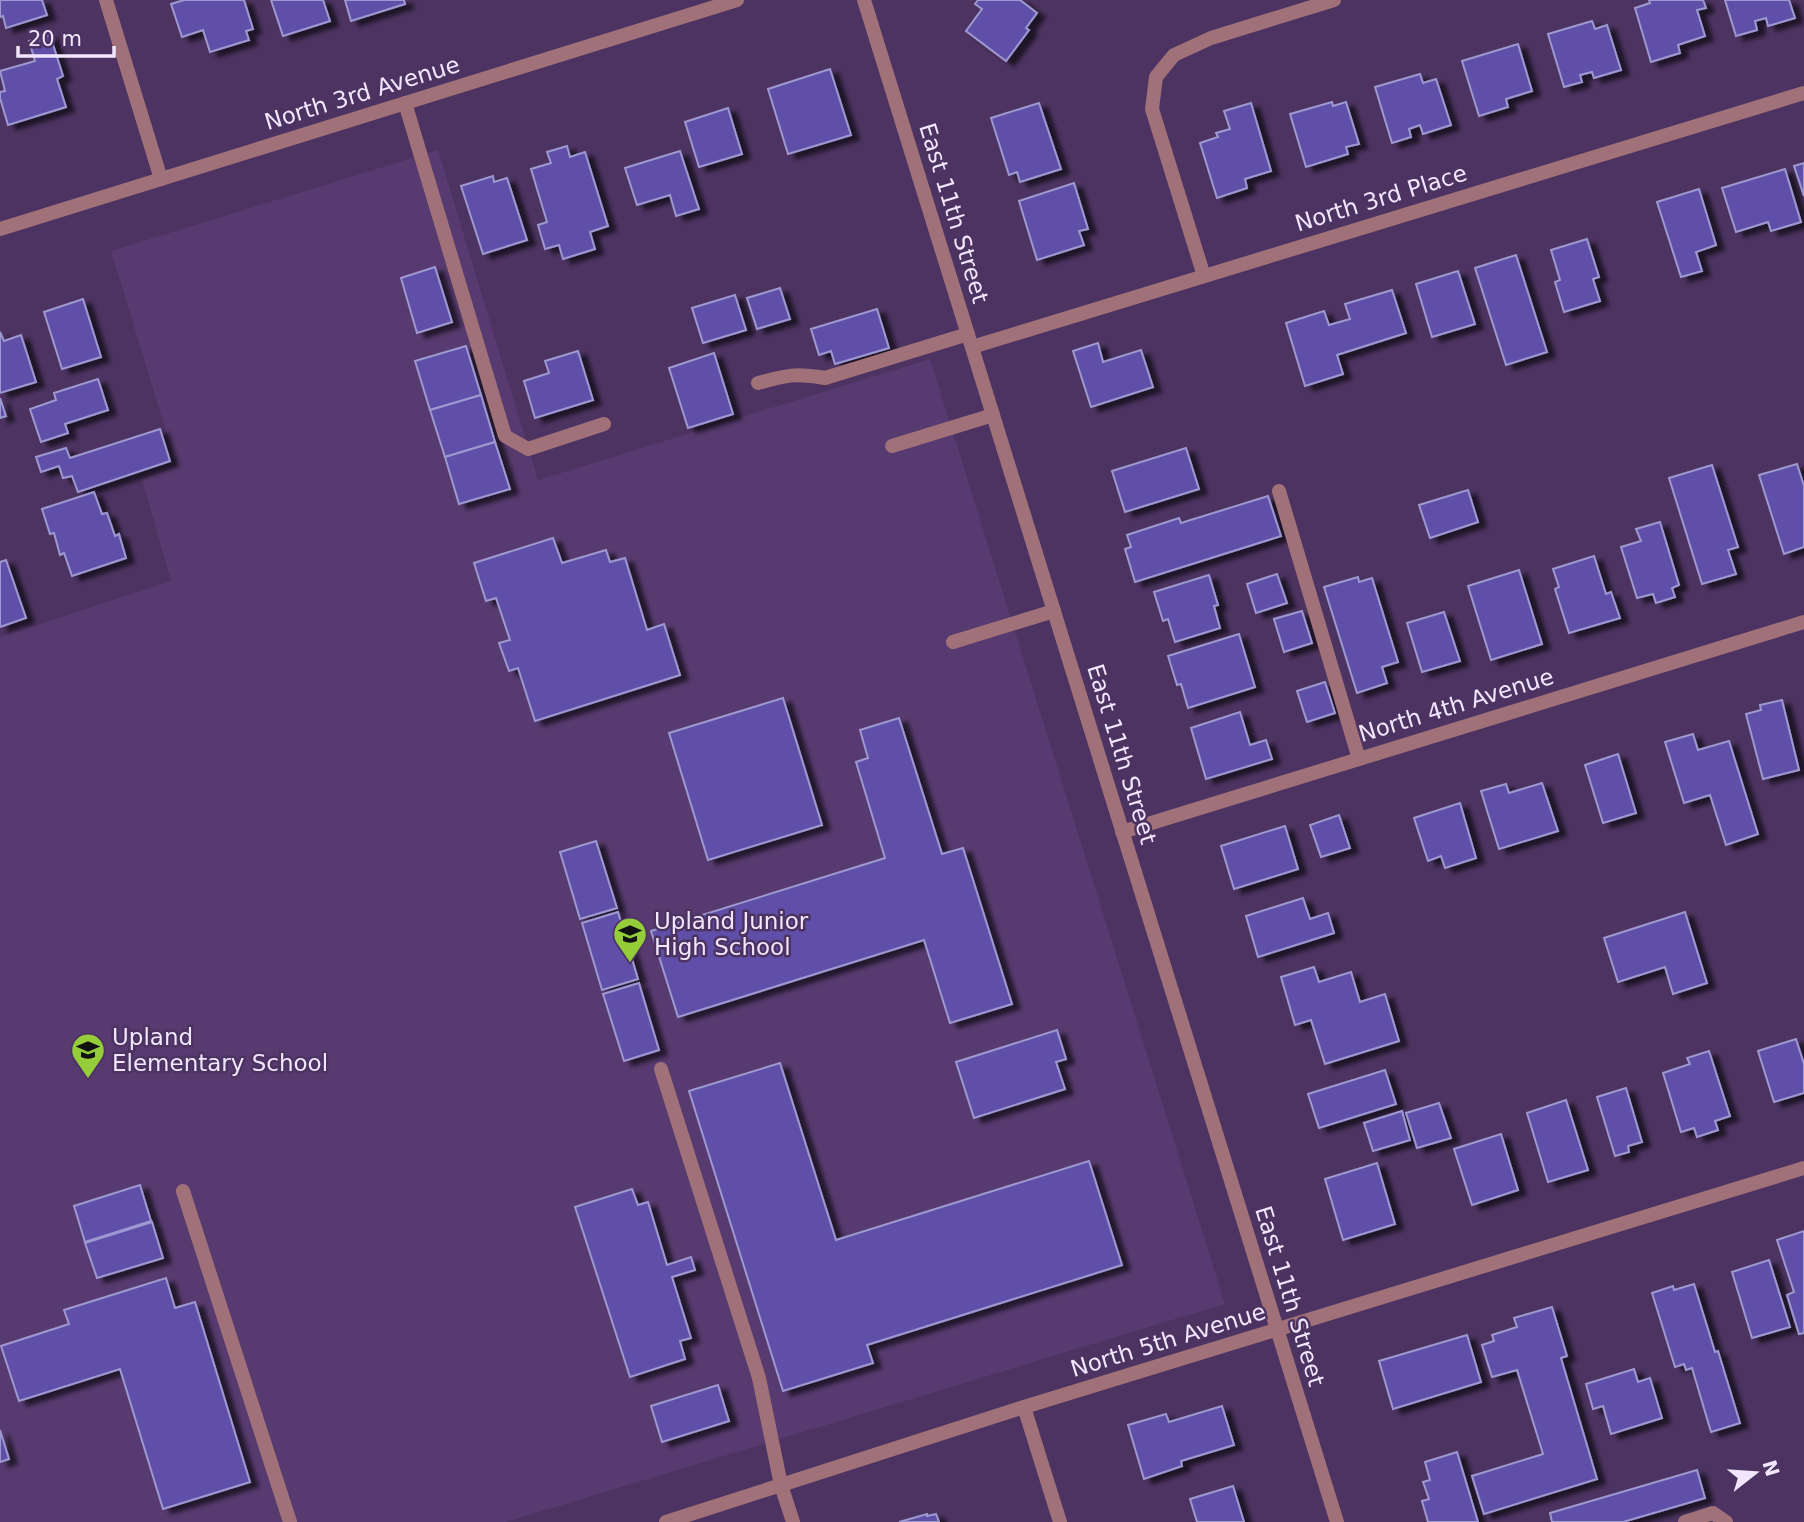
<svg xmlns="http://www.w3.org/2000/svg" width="1804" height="1522" font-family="'DejaVu Sans',sans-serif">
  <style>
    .built { fill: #573a6f }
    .building { fill: #5f50a8; stroke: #9d98d0; stroke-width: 2; filter: url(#shadow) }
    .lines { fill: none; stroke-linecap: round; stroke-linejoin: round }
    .service { stroke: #a07179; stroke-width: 14 }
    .minor { stroke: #a07179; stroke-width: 14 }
    .tertiary { stroke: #a07179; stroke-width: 14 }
    .labels { text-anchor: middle; stroke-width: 5; stroke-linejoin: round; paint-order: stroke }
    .street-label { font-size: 23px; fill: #f1e6fd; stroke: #4c3361 }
    .poi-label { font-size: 23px; fill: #f1e6fd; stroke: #4c3361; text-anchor: start }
  </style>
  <defs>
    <filter id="shadow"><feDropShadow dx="8" dy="4.5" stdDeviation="2" flood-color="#0009"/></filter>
  </defs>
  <rect width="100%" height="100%" fill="#4c3361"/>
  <polygon class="built" points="438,150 538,480 930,359 1225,1304 506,1522 0,1522 0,637 171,581 142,479 177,467 111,251"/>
  <g class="building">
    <polygon points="0,0 42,0 47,15 6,28 3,16 0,17"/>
    <polygon points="184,0 244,0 253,29 246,31 249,40 210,52 203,30 182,37 171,4"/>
    <polygon points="271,0 323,0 330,21 283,36"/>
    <polygon points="345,0 404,0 405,4 351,21"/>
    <polygon points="978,0 1020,0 1037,13 1026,28 1029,30 1006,61 966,31 982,9 975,4"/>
    <polygon points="1649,0 1703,0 1706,8 1697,10 1705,36 1678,45 1680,53 1651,62 1635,8 1650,3"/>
    <polygon points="1725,0 1789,0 1795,18 1768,26 1766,18 1755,21 1757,30 1736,36"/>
    <polygon points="1592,21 1595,29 1607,25 1621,70 1594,78 1592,72 1580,75 1582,82 1564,87 1548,34"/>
    <polygon points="50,35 63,76 57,79 66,107 8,125 0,98 0,92 5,91 0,71 35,61 29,41"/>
    <polygon points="1518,44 1532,91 1506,99 1508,107 1479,116 1462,61"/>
    <polygon points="830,69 851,135 788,154 768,89"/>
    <polygon points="1420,74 1423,83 1436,79 1451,125 1423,134 1420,125 1409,129 1411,137 1392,143 1375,87"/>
    <polygon points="1332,102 1333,106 1346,102 1359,144 1346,147 1348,154 1306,167 1290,114"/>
    <polygon points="1039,103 1061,169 1020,182 1017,172 1009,175 991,118"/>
    <polygon points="1251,103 1271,171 1245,179 1247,188 1217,198 1200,143 1218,137 1216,133 1230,129 1224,111"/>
    <polygon points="728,108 742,154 699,167 685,122"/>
    <polygon points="567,146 570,157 585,152 608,226 590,232 595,249 563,259 559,245 545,249 538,225 547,222 531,169 551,163 547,152"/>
    <polygon points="680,151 699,209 676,216 670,195 637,205 625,168"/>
    <polygon points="1804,163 1804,196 1794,166"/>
    <polygon points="1785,169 1801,222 1771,231 1768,222 1736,232 1722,188"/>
    <polygon points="493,176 494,182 507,178 527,240 483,254 461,186"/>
    <polygon points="1074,183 1088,229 1079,231 1084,245 1037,260 1019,201"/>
    <polygon points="1699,189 1716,245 1696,252 1702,271 1681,277 1657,202"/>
    <polygon points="1587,239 1599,277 1593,279 1600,301 1564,312 1555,282 1560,280 1551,250"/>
    <polygon points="1516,255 1547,352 1506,365 1475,268"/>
    <polygon points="435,267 452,322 417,333 401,278"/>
    <polygon points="1458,271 1475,324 1432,337 1416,284"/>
    <polygon points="780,288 790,319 757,329 747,298"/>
    <polygon points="1392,290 1406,333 1337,355 1343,374 1305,386 1286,323 1324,311 1329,325 1350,319 1345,304"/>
    <polygon points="735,295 746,330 703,343 692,308"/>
    <polygon points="83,299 101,357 62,369 44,312"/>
    <polygon points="877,309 889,348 835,364 831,351 819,355 811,329"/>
    <polygon points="0,332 4,341 21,335 36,382 0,393"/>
    <polygon points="1098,343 1103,362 1141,350 1153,387 1091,407 1073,351"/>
    <polygon points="466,346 481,395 430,410 415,361"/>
    <polygon points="578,351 593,400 535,418 524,381 549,373 545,361"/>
    <polygon points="714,353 733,414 688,428 669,368"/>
    <polygon points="98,379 108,410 65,424 68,433 41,442 30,409 56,400 54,393"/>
    <polygon points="481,395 495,442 445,457 430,410"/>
    <polygon points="0,398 6,416 0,418"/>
    <polygon points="160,429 170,461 78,492 72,476 63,478 59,466 41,472 36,457 66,448 70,458"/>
    <polygon points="495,442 510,489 459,504 445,457"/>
    <polygon points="1186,448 1199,489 1125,512 1112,471"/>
    <polygon points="1797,464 1804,486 1804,547 1784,554 1759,475"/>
    <polygon points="1712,465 1738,547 1728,550 1736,574 1702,584 1669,478"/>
    <polygon points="1468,490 1478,522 1430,538 1419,505"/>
    <polygon points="94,492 102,514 107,513 115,536 119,534 126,558 72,576 64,553 60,555 54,533 50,534 42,509"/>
    <polygon points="1268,496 1281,536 1135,582 1125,549 1131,547 1127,535 1179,518 1181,523"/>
    <polygon points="1660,522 1679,585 1672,588 1675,597 1656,603 1653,594 1637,598 1621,547 1641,541 1636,529"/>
    <polygon points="553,538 562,563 606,550 610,562 625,558 647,630 664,624 680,675 535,721 518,668 509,671 499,643 510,640 496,598 486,601 474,563"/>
    <polygon points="1594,556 1606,594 1611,592 1620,618 1569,633 1555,589 1559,587 1553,569"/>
    <polygon points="6,560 26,618 0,627 0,562"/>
    <polygon points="1519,570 1542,644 1491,660 1468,586"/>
    <polygon points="1277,574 1287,603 1256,613 1247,584"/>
    <polygon points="1209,575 1218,605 1214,606 1220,628 1175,642 1168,619 1163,621 1154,592"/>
    <polygon points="1358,577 1359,582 1372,578 1398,662 1382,667 1387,683 1357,693 1324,587"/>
    <polygon points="1302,611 1312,643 1284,652 1274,619"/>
    <polygon points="1444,612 1460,661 1422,672 1407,623"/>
    <polygon points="1239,634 1255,687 1188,708 1181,684 1177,685 1168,656"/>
    <polygon points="1325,682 1335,713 1307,722 1297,691"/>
    <polygon points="783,698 822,825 708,860 669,733"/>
    <polygon points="1782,700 1799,770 1763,779 1746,714 1761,710 1760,705"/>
    <polygon points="1240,712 1250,745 1266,740 1272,759 1206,779 1191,728"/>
    <polygon points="899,718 942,854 963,848 1012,1004 950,1023 924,940 678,1017 651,931 885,858 856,762 868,758 860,730"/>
    <polygon points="1693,734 1698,750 1729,741 1758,834 1726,845 1710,795 1684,803 1665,742"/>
    <polygon points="1618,754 1636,813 1603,823 1585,765"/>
    <polygon points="1542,783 1558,831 1499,849 1481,791 1506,784 1509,793"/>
    <polygon points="1460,803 1476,858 1445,868 1441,856 1428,861 1414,818"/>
    <polygon points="1339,815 1350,848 1321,857 1310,825"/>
    <polygon points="1285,826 1298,869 1234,889 1221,846"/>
    <polygon points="596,841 617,908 580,919 560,852"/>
    <polygon points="1303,898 1310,919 1328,913 1334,933 1258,957 1246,916"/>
    <polygon points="618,912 638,979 602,990 582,923"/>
    <polygon points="1685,912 1707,983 1673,994 1665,967 1618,982 1604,938"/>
    <polygon points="1314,967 1319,982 1351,972 1360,1002 1385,994 1399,1041 1325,1064 1311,1020 1295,1025 1281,977"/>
    <polygon points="639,983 659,1050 624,1061 603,994"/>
    <polygon points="1057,1030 1066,1059 1056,1062 1065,1089 974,1118 956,1062"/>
    <polygon points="1796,1039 1804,1064 1804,1093 1774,1102 1758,1051"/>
    <polygon points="1709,1051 1730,1116 1715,1121 1718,1130 1697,1137 1694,1128 1681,1132 1663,1073 1690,1064 1687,1058"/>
    <polygon points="780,1063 836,1240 1089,1161 1122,1265 867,1345 873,1363 783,1391 689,1091"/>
    <polygon points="1385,1070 1396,1104 1319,1128 1308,1094"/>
    <polygon points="1626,1088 1642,1142 1628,1146 1629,1152 1615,1156 1597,1097"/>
    <polygon points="1566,1100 1588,1170 1548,1182 1527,1113"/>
    <polygon points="1439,1103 1451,1138 1417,1148 1406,1113"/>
    <polygon points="1402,1111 1410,1140 1373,1151 1364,1123"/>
    <polygon points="1501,1134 1518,1190 1472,1205 1454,1149"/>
    <polygon points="1377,1163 1395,1224 1343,1240 1325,1179"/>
    <polygon points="140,1185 151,1221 85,1242 74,1206"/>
    <polygon points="632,1189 638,1205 648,1202 667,1265 691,1257 695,1270 672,1277 691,1338 680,1341 685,1359 630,1377 575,1207"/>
    <polygon points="152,1222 163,1258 97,1278 85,1243"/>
    <polygon points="1804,1231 1804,1333 1799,1334 1787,1295 1794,1292 1777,1240"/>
    <polygon points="1769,1260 1790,1327 1752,1338 1732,1272"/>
    <polygon points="166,1278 175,1308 195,1302 250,1482 163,1509 120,1369 19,1401 1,1346 69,1324 64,1310"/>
    <polygon points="1694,1284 1715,1352 1718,1351 1740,1423 1711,1432 1692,1368 1686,1370 1684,1364 1675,1367 1652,1293 1673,1286 1674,1290"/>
    <polygon points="1552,1307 1567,1356 1561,1358 1597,1479 1484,1514 1472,1476 1543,1454 1517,1370 1492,1377 1482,1345 1494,1341 1492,1335 1517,1327 1514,1318"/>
    <polygon points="1467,1335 1481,1382 1393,1409 1379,1361"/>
    <polygon points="1634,1369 1638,1382 1650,1378 1662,1418 1611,1434 1603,1406 1593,1409 1586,1384"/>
    <polygon points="718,1385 729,1421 662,1442 651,1406"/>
    <polygon points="1222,1406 1234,1445 1181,1461 1182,1466 1144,1479 1128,1425 1166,1414 1169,1422"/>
    <polygon points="0,1430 9,1459 0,1462"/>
    <polygon points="1457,1452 1478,1522 1428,1522 1422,1501 1429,1499 1423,1482 1430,1480 1425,1462"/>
    <polygon points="1697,1470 1705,1498 1623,1522 1552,1522 1550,1513"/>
    <polygon points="1233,1486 1244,1522 1197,1522 1190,1499"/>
    <polygon points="927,1514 927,1516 936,1514 939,1522 899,1522"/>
  </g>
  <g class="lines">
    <g class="service">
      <polyline points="405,103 505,436 528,449 604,424"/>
      <polyline points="1204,276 1152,109 1156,77 1174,55 1211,38 1334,0"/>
      <path d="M758,383C787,375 795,373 825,378L968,334"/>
      <polyline points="892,446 993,415"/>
      <polyline points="1279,491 1359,759"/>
      <polyline points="953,642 1054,611"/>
      <polyline points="661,1069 759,1378 781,1485"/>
      <polyline points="183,1191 290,1522"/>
      <polyline points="1024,1407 1060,1522"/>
      <polyline points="1685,1522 1713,1513 1726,1522"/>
    </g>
    <g class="minor">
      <polyline points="106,0 161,179"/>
      <polyline points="0,229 737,0"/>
      <polyline points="972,347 1804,93"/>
      <polyline points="1122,832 1804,622"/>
      <polyline points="781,1485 793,1522"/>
      <polyline points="666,1522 1024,1407 1804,1168"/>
    </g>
    <polyline class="tertiary" points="864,0 1337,1522"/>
  </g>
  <defs>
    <g id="school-pin" transform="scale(1.75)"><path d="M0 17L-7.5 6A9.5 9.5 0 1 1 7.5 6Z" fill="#95cc3a" stroke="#4c3361"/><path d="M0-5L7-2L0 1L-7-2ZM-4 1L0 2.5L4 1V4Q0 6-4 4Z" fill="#111"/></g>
  </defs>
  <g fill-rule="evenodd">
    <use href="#school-pin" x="630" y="934"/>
    <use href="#school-pin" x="88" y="1050"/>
  </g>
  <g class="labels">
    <g class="street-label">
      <text transform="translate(362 93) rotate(-17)" y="8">North 3rd Avenue</text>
      <text transform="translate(1381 198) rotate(-17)" y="8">North 3rd Place</text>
      <text transform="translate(954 213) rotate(73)" y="8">East 11th Street</text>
      <text transform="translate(1456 705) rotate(-17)" y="8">North 4th Avenue</text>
      <text transform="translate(1122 754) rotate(73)" y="8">East 11th Street</text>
      <text transform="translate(1290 1296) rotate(73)" y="8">East 11th Street</text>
      <text transform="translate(1168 1340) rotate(-17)" y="8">North 5th Avenue</text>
    </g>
    <g class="poi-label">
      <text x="654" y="929">Upland Junior<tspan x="654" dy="26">High School</tspan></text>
      <text x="112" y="1045">Upland<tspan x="112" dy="26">Elementary School</tspan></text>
    </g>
  </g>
  <g transform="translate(1755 1473) rotate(73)" stroke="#4c3361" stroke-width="5" paint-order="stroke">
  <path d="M0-5L12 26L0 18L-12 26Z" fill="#f1e6fd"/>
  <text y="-10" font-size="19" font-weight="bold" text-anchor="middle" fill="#f1e6fd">N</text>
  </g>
  <path d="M18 46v10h96v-10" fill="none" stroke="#f1e6fd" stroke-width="3.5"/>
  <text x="28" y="46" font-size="21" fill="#f1e6fd" stroke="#4c3361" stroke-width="5" paint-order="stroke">20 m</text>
</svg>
